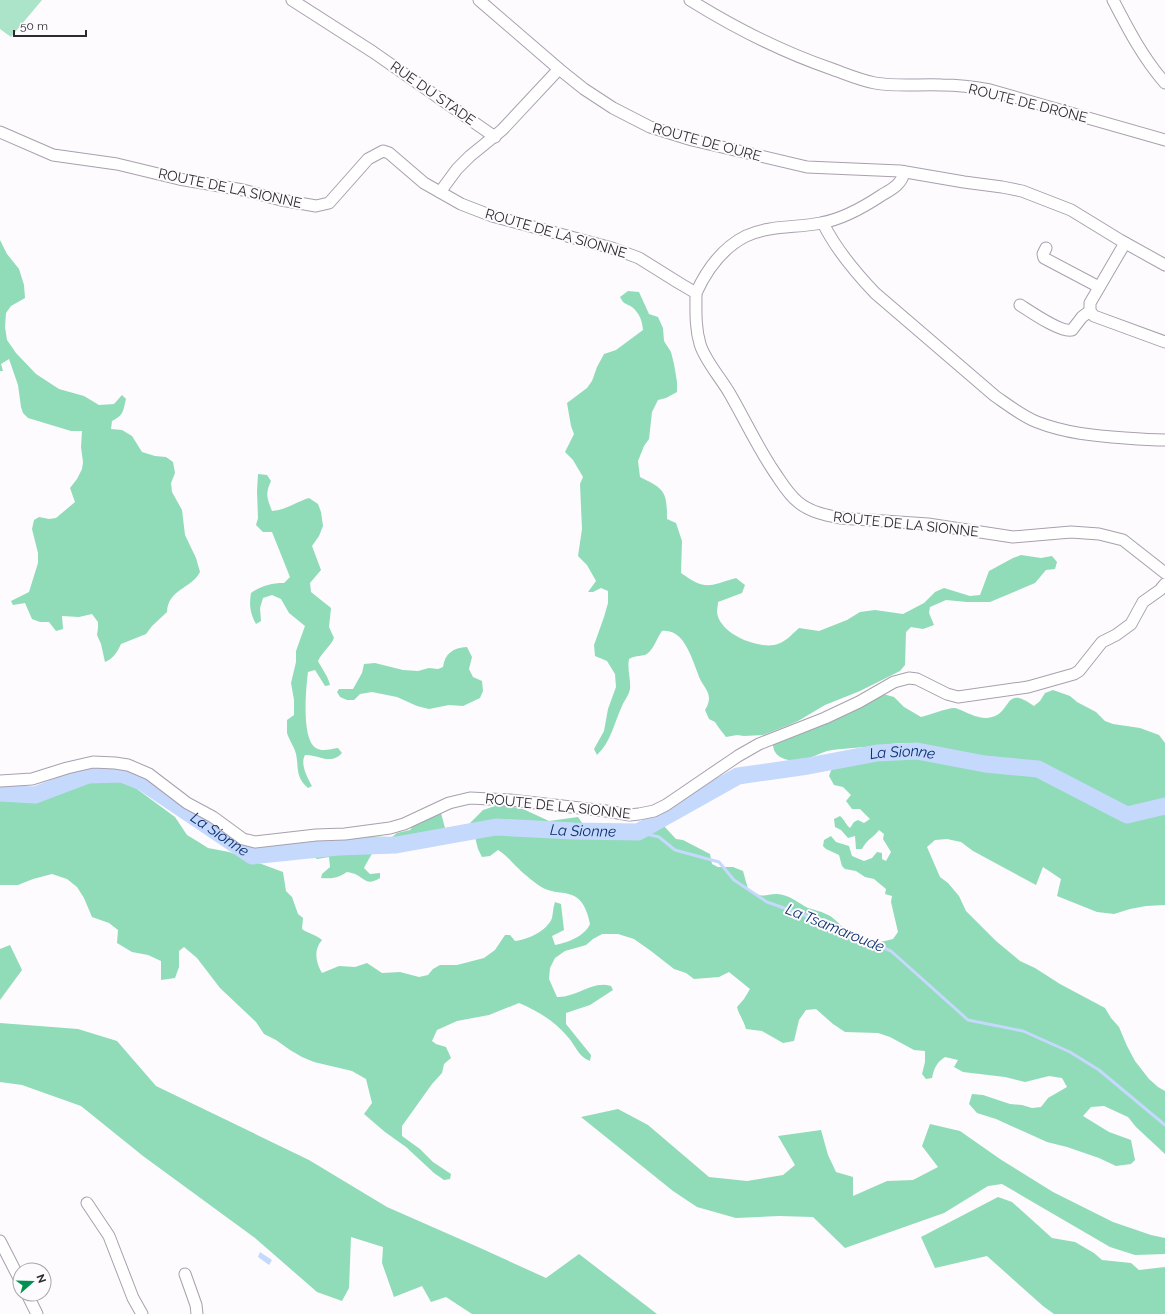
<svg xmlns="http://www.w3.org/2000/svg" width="1165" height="1314" font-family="Raleway,sans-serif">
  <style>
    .green { fill: #abe4c8 }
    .forest { fill: #90dbb8 }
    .water { fill: #c5d9fc }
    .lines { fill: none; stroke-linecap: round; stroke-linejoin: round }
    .stream { stroke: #c5d9fc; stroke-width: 3 }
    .river { stroke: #c5d9fc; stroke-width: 17 }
    .minor-casing { stroke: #a8a0ae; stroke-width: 13 }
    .minor { stroke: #fff; stroke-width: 11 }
    .labels { text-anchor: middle; stroke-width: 4; stroke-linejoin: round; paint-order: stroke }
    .street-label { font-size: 14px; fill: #2e2b30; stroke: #fdfbfe }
    .water-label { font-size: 15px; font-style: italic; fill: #0c2e6f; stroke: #fdfbfe }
  </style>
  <rect width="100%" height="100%" fill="#fdfbfe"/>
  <polygon class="green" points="0,0 42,0 11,37 0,29"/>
  <g class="forest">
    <path d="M0,240L7,254L19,269L24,285L25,298L11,306L6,313L5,327L7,340L16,353L36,374L59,389L84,396L99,405L114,404L122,395L126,399C123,411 124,415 112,421L111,429L122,430L132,436L142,452L155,456L166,457L173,462L175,473L171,483L172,492L182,510L185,535L196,558L200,572C191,589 168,589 167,612L152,626L146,634L121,644C117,652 114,658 105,662L101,644L97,635L98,628V622L92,614L79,617L62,616L63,629L56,631L49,622H40L32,619L25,603L13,605L11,601L29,592L38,563V553L32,529L34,520L39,517L49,519L56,518L75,502L70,488L77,479L82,469L83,462L81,447L82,431H71L28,418L23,413L21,407L18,385L9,359L1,364L3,371H0Z"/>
    <path d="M628,291L639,292L649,314L658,317L663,328L664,341L671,352L674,364L677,382V392L666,398L658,400L652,412L649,439L644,446L638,461L640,477C665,489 667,492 667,519L676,523L682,541L681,573C706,591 708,586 736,578L745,585L742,593L718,602C718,605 717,609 717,612C719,633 755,648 774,645C785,643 791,635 799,628L819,631L847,620L860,612L875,610L903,614L924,603L935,592L944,588L970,596L980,595L989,571L1013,558L1021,555L1041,558L1052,556L1057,562L1055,569L1046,570L1035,583L990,602H967L946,600L930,607L929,613L934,625L923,629L911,627L906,632L905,665L900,671L860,691L825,705L798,721L789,725L763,735L744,736L737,735L726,737L719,728L715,722L709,719L705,710C707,707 709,702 709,698C709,692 704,686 701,681C693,664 686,628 662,631C657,637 653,652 645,655C639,656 634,656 629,659C627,670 631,679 630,689C629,695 624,701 622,706C614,723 611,742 597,755L594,749L604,731L608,709L616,687L615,674L607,661L595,656L594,645L604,617L608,603V591L601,588L593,592H588L596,581L587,565L578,556L582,529L580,484L583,477L573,460L565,452L574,434L571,426L567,403L587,388L592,381L597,367L604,354L616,350L643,330C642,320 640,314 632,307C626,303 624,305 620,297Z"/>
    <path d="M258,474L267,475L271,481C265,494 267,498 272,511C286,510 296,502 309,498L318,504L321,512L323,526L319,536L312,546L321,570L310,583L311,592L331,608L329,627L334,638C330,647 322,652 318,661C322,669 328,676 330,685L325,686L315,670L308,672C306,687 301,739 316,748C322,752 331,749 338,748L342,753C330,766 318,754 305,755C300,764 307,777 312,786L308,788C295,777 299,768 296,754C294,746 289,740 287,733C287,729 287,724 287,720L294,715V700L291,683L296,662V651L305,626L289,613L281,599L272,595L263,598L260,608L261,621L256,624C250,613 249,605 251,593C261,586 271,583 284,583L290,577L272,532H263L256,525L258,518L257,491Z"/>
    <path d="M467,647L472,657L469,669L473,677L482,681L483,691L480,698L463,706L449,705L429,709L417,706L397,697L372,692L360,694L354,700H347L340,697L337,692L339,689H353L362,673L364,664L375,663L403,670L418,671L429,668L438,669L443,667C445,653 453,648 467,647Z"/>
    <path d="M1053,690L1070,696L1077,702L1096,712L1105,721L1113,724L1140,728L1159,735L1165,743V905L1146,906L1130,909L1114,914L1097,912L1057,896L1061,879L1043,867L1036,885L973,851L961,842L947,839L935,840L927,847L940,877L948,883L959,896L966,911L996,941L1020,961L1035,968L1060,984L1105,1008L1111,1018L1119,1027L1127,1046L1135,1061L1149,1079L1158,1087L1165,1091V1154L1136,1127L1128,1117L1104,1106L1091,1107L1083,1116L1109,1132L1131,1140L1135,1160L1131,1164L1116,1166L1099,1158L1067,1147L1047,1142L996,1119L977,1113L969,1104L972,1094L983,1095L1010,1104L1022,1105L1032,1108L1041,1107L1048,1098L1067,1087L1062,1078L1049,1076L1025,1082L1005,1077L963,1072L954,1067L958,1060L945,1057C937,1062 934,1068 932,1078L926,1079L922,1074L925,1062V1051L914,1050L890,1037L878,1033L845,1032L833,1024L816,1009L806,1010L799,1020L794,1041L783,1043L762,1031L746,1029C744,1021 739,1015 737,1007L744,999L750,989L729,972L719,977L694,979L686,973L674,969L651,951L634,939L618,934H602L593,939L586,945L565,951L555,958L550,968L549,979L557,997C576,998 592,980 611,986L613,990L590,1005L566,1013V1024L591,1055L590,1061C578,1057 575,1044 567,1036C554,1021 538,1011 519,1003L489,1015L457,1021L437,1030L432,1041L436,1044L446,1047L451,1058L444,1064L442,1073L432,1084L402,1126V1136L420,1149L433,1162L451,1174L450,1179L444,1180L434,1173L406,1147L385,1132L364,1114L372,1103L366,1079L352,1071L314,1062L302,1057L290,1050L276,1040L264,1034L256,1022L220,988L197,958L184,947L179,951V967L175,978L161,980V961L148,955L132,952L117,943L118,930L109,923L92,917L84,898L77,887L67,879L52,874L33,879L18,885H0V801H9L47,794L92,782L114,780L126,781L175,817L187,835L197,841L208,848L229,852L283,872L286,891L292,897L298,914L303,918L302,929C309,934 315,934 322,940C313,950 316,963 322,973L339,966L355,967L367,963L382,973L400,972L419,977L428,975L433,969L440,965H457L484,958L495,950L505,935H510L515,941C527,940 547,931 552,918C553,913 553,908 555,902L561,904L564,930L552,936L555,945C567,943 585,936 590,924C588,915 585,903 576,897C567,891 554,894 543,888C536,884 525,875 519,869C511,862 508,856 498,850L490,856L482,857L478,849L475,837L469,836L416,847L396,849L383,853L373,852L366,864L364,868L370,874L380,873V878C368,885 367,881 357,875C354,873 351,873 347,872C338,878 332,879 321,878L322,874L330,867L329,857L317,859L310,855L313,850L338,849L344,847L351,839L360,836L392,837L397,833L410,830L419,818L441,813L445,828L468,825L483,810L495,806L503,805L523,809L549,821L578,817L585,827L612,838L625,839L663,825L676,839L683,840L710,854L712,864L718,867H733L743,871L748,889C765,902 767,891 783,895C792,897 800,904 808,908C814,910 820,911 826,914C841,920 848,940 865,943C873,944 884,941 893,939L898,932L891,902L892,896L885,894L886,889L874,879L865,877L856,871L845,869L842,866L839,855L826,849L823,846L824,840L831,836L836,842L849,846L852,856L864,861L872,858L877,852L882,853V859L886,861L891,852L883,839L884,834L879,830C873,838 867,839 862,849H856L855,836L848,838L841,830L835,827L834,819L840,816C845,820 846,825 850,828L854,822L858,820L864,823L870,819L860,809H852L846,801L851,795L843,787L834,785L829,776L832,768L841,763L884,757L891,754L909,755L914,753L913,744C900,741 887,745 873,746C858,748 842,748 827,751C818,754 809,759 801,760C788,762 773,758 773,744L883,694L894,697L904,707L921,717C930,715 947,708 954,708C957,708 960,710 963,711C972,715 982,720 992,717C1012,712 1004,684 1034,706L1040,701L1045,693Z"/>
    <polygon points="10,945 22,970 0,1000 0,949"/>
    <polygon points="0,1023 78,1029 117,1041 156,1086 309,1160 387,1207 478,1247 546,1278 579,1254 657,1314 472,1314 446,1297 431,1302 422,1286 394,1297 382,1263 383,1247 351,1237 349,1288 342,1301 317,1292 255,1238 143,1156 81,1106 22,1085 0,1082"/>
    <polygon points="618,1109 648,1125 709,1177 747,1181 783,1175 795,1165 778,1136 821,1130 828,1155 836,1172 853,1177 853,1196 887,1181 913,1180 938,1167 922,1146 930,1124 960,1131 1000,1159 1053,1192 1113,1222 1151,1235 1165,1238 1165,1254 1135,1255 1110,1247 1002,1184 988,1186 944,1213 845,1248 813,1217 779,1216 736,1218 697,1207 673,1191 581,1117"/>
    <polygon points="998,1197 1012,1202 1052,1238 1075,1242 1094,1253 1102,1260 1131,1263 1139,1270 1165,1267 1165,1314 1054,1314 1043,1306 987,1256 935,1268 921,1237"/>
  </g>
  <polygon class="water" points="260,1252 272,1260 269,1265 258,1257"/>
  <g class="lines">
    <polyline class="stream" points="638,832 659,837 675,850 719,862 734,880 767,902 818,920 891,951 968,1020 1023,1031 1070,1052 1099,1070 1165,1125"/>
    <path class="river" id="s1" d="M0,793L35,795L88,775L122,774L142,782L252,856L338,847L396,845L496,827L574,831L638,832L738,776L808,766L877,753L917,751L985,764L1038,769L1127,815L1165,806"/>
    <g class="minor-casing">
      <g id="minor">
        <polyline points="292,0 373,52 495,137"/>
        <polyline points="479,0 559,69 584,89 613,108 650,127 692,140 807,167 900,171 964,182 1002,187 1022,191 1071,210 1120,240 1165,265"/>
        <path d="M690,0C735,28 782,52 832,69C846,74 860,80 875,83C897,87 920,84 942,85C958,85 974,87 990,90L1165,140"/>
        <path d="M1113,0C1128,29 1143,58 1165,83"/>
        <path d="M0,132L53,155L117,164L179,179L243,190L281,200L316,206L329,203L368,159L383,151L389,153L424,183L461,204L492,216L612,248L639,258L679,283L696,293C696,310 695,327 700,344C705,361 721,378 730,394C745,420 758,448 775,473C782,483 788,494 798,502C810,512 825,515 840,518L928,524L1013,537L1071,532L1099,534L1123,540L1165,573"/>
        <polyline points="440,192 457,169 470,156 502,130 559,69"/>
        <path d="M823,223C835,248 856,273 875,293L995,396C1008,405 1022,416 1037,422C1065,433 1095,436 1125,438C1138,439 1152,440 1165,440"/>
        <polyline points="1125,243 1090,303 1090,311 1094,316 1165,342"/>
        <polyline points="1046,248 1043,254 1044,258 1099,287"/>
        <path d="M696,293C707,269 722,248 746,236C769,225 797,228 821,223C843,219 864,207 882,195C892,189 902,184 904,172"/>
        <path d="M1020,305C1031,312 1061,333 1072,330L1082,317L1090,311"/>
        <polyline points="0,781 32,779 67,768 93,762 115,763 128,765 149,774 187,803 213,817 243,839 255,842 316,835 345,834 390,828 404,824 449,803 470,798 510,800 606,811 630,815 639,814 654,811 666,805 738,756 759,744 825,718 859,702 894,682 909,678 917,679 947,694 958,697 1028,687 1074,674 1079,671 1102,642 1116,635 1131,624 1143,602 1160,590 1165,584"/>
        <polyline points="87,1203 109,1236 133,1298 142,1314"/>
        <polyline points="0,1241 20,1280"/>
        <polyline points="185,1274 196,1305 197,1314"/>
        <polyline points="27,1294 37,1314"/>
      </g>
    </g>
    <use href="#minor" class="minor"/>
  </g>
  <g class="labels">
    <g class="street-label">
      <text transform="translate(433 93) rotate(35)" y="5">RUE DU STADE</text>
      <text transform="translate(1028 103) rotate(14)" y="5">ROUTE DE DRÔNE</text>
      <text transform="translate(707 142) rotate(15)" y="5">ROUTE DE OURE</text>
      <text transform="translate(230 188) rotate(12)" y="5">ROUTE DE LA SIONNE</text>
      <text transform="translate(556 233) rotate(16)" y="5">ROUTE DE LA SIONNE</text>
      <text transform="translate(906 524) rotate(6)" y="5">ROUTE DE LA SIONNE</text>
      <text transform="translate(558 806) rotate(6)" y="5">ROUTE DE LA SIONNE</text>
    </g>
    <g class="water-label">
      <text dy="5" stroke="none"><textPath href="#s1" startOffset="949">La Sionne</textPath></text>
      <text dy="5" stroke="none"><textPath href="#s1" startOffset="613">La Sionne</textPath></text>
      <text dy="5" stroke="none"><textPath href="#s1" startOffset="241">La Sionne</textPath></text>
      <text transform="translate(835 928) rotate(22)" y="5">La Tsamaroude</text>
    </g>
  </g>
  <g transform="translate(32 1282) rotate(70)"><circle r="19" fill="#fdfbfe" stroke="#aaa8ac"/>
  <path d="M0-3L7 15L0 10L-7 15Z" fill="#009151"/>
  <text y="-6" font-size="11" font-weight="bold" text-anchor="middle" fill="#2e2b30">N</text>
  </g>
  <path d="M14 30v6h72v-6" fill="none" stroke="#2e2b30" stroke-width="2"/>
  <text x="20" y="30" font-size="12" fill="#2e2b30" stroke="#fdfbfe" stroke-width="3" paint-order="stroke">50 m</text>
</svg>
